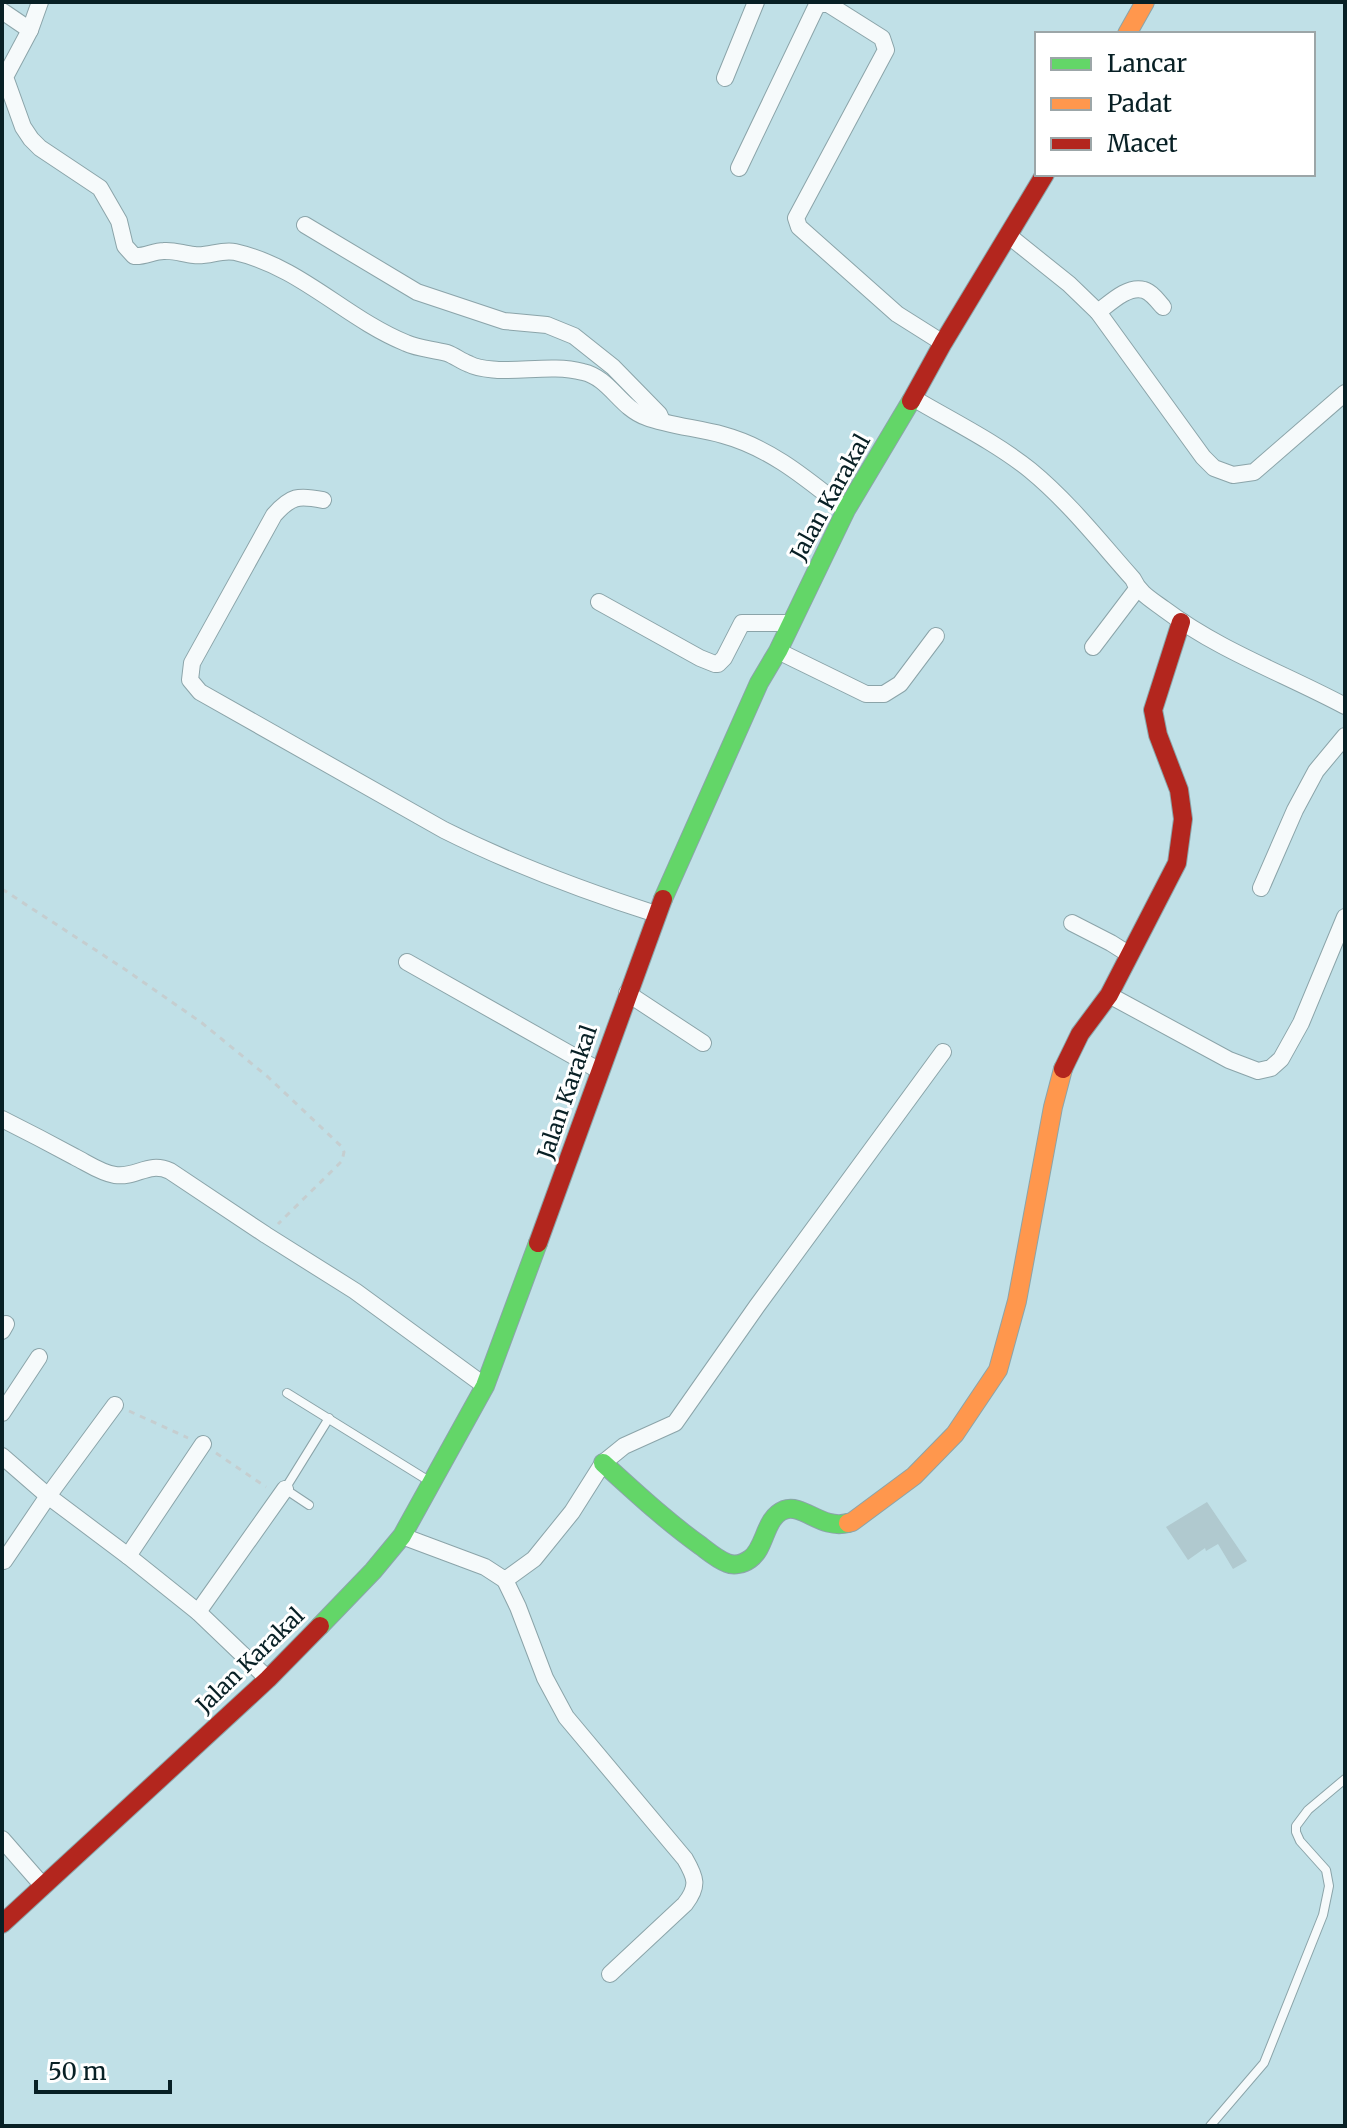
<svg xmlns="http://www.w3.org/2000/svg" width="1347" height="2128" font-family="Merriweather,serif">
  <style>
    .building { fill: #b0c9cf }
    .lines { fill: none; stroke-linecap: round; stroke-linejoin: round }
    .lane-casing { stroke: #8ba4a9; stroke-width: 10 }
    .street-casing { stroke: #8ba4a9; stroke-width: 18 }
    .fast-casing { stroke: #8ba4a9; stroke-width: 20 }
    .slow-casing { stroke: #8ba4a9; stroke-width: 20 }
    .jam-casing { stroke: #8ba4a9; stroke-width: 20 }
    .path { stroke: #c5ced0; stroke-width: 3; stroke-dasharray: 6 6; stroke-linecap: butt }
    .lane { stroke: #f6fafb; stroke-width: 8 }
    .street { stroke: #f6fafb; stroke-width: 16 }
    .fast { stroke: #63d668; stroke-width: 18 }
    .slow { stroke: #ff974d; stroke-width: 18 }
    .jam { stroke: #b3261e; stroke-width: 18 }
    .labels { text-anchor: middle; stroke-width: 6; stroke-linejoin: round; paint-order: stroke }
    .street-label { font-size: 22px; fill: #082025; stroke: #fff }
  </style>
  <rect width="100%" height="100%" fill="#c0e0e7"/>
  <polygon class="building" points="1207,1502 1247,1561 1233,1569 1218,1544 1206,1551 1205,1548 1188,1560 1166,1527"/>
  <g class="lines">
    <g class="lane-casing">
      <g id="lane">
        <polyline points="287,1393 429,1481"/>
        <polyline points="309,1505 285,1489 329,1418"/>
        <polyline points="1210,2126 1264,2063 1323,1915 1329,1886 1326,1870 1300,1841 1296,1832 1296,1826 1308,1810 1345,1779"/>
      </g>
    </g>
    <g class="street-casing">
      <g id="street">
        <path d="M40,2L30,30L5,77L23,127L31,139L40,148L100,188L119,221L125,246L134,256C145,257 153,251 164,251C174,250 183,254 194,255C208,257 221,249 235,252C301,267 345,318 406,343C419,349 433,349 447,353C455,356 461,361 469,364C478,369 489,369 498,370C527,371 555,365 583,372C610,378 620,408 646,417C670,426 698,428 723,435C771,448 808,480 846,510"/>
        <polyline points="2,11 30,30"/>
        <polyline points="725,78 756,2"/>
        <polyline points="739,168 816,7 821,4 828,4 882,38 886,50 796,218 799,227 897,314 943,343"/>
        <polyline points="305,225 417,292 504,321 547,325 574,336 613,367 659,414 662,421"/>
        <polyline points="1009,236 1069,284 1098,312 1203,457 1214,468 1233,475 1254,472 1345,393"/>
        <path d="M1098,312C1110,303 1128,285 1144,290C1151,292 1158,301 1163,307"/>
        <path d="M913,398C952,421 995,442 1030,470C1069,502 1100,542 1133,579C1139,593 1152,600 1164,609C1220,651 1283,673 1345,706"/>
        <path d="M323,500C298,495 291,496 274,515L192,663L190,680L200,692L444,830C512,864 584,891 656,914"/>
        <polyline points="599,602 700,658 715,664 718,664 724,658 742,623 790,623"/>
        <polyline points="1093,647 1137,589"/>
        <polyline points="778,651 866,694 884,694 900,684 936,636"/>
        <polyline points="1261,888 1295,810 1316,771 1345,736"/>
        <polyline points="1072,923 1111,943 1130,955"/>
        <polyline points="407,962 600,1071"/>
        <polyline points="627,993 703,1043"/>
        <polyline points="1109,995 1229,1060 1258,1071 1271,1068 1281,1059 1301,1023 1345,917"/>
        <path d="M2,1119C26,1131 51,1144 75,1157C87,1163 101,1173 115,1175C137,1178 148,1161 170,1171L266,1235L355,1291L485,1386"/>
        <polyline points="2,1331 6,1324"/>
        <polyline points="2,1413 39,1357"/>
        <polyline points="2,1456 48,1496 128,1556 198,1612 268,1679"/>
        <polyline points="402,1536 485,1567 505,1580 534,1559 572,1512 603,1463 624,1446 675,1423 757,1306 943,1052"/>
        <polyline points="128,1556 203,1444"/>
        <polyline points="4,1561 48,1496 115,1405"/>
        <path d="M505,1580L518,1607L545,1678L566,1717L685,1859C696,1878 699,1886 685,1904L610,1974"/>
        <polyline points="198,1612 285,1489"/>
        <polyline points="2,1839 43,1886"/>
      </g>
    </g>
    <g class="fast-casing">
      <g id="fast">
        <polyline points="663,899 759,683 778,651 846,510 911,401"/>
        <path d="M603,1463C635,1492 666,1521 701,1546C709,1552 717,1559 727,1563C734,1566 743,1564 750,1559C766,1548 764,1518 784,1510C803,1503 821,1530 848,1523"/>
        <polyline points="320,1626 373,1571 402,1536 485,1386 538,1243"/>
      </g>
    </g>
    <g class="slow-casing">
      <g id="slow">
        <polyline points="1127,34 1145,2"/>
        <polyline points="848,1523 852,1522 914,1476 955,1434 998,1370 1017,1301 1053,1107 1063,1069"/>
      </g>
    </g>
    <g class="jam-casing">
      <g id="jam">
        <polyline points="911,401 943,343 1045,174"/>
        <polyline points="1063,1069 1080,1034 1109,995 1177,863 1183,819 1179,790 1158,735 1153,710 1181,622"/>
        <polyline points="538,1243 663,899"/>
        <polyline points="2,1924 268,1679 320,1626"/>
      </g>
    </g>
    <g class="path">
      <polyline points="2,889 123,968 202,1023 268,1077 342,1147 344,1152 342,1161 278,1224"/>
      <polyline points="129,1411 188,1438"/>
      <polyline points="216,1453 266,1487"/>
    </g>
    <use href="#lane" class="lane"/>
    <use href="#street" class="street"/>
    <use href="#fast" class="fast"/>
    <use href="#slow" class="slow"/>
    <use href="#jam" class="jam"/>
  </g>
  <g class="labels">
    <g class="street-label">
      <text transform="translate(830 497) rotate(-61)" y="8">Jalan Karakal</text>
      <text transform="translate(567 1092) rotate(-71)" y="8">Jalan Karakal</text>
      <text transform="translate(250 1660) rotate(-44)" y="8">Jalan Karakal</text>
    </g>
  </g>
  <rect width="1347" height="2128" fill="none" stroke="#082025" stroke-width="8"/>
  <rect x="1035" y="32" width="280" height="144" fill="#ffffff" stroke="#9ca6a8" stroke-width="2"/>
  <rect x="1051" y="58" width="40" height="12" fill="#63d668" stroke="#9ca6a8" stroke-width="2"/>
  <text x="1107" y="72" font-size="24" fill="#082025">Lancar</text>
  <rect x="1051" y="98" width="40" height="12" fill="#ff974d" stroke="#9ca6a8" stroke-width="2"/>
  <text x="1107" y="112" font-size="24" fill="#082025">Padat</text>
  <rect x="1051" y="138" width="40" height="12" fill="#b3261e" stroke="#9ca6a8" stroke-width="2"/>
  <text x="1107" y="152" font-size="24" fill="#082025">Macet</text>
  <path d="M36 2080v12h134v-12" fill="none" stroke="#082025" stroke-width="4"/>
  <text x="48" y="2080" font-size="24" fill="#082025" stroke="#ffffff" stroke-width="6" paint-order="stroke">50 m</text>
</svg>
